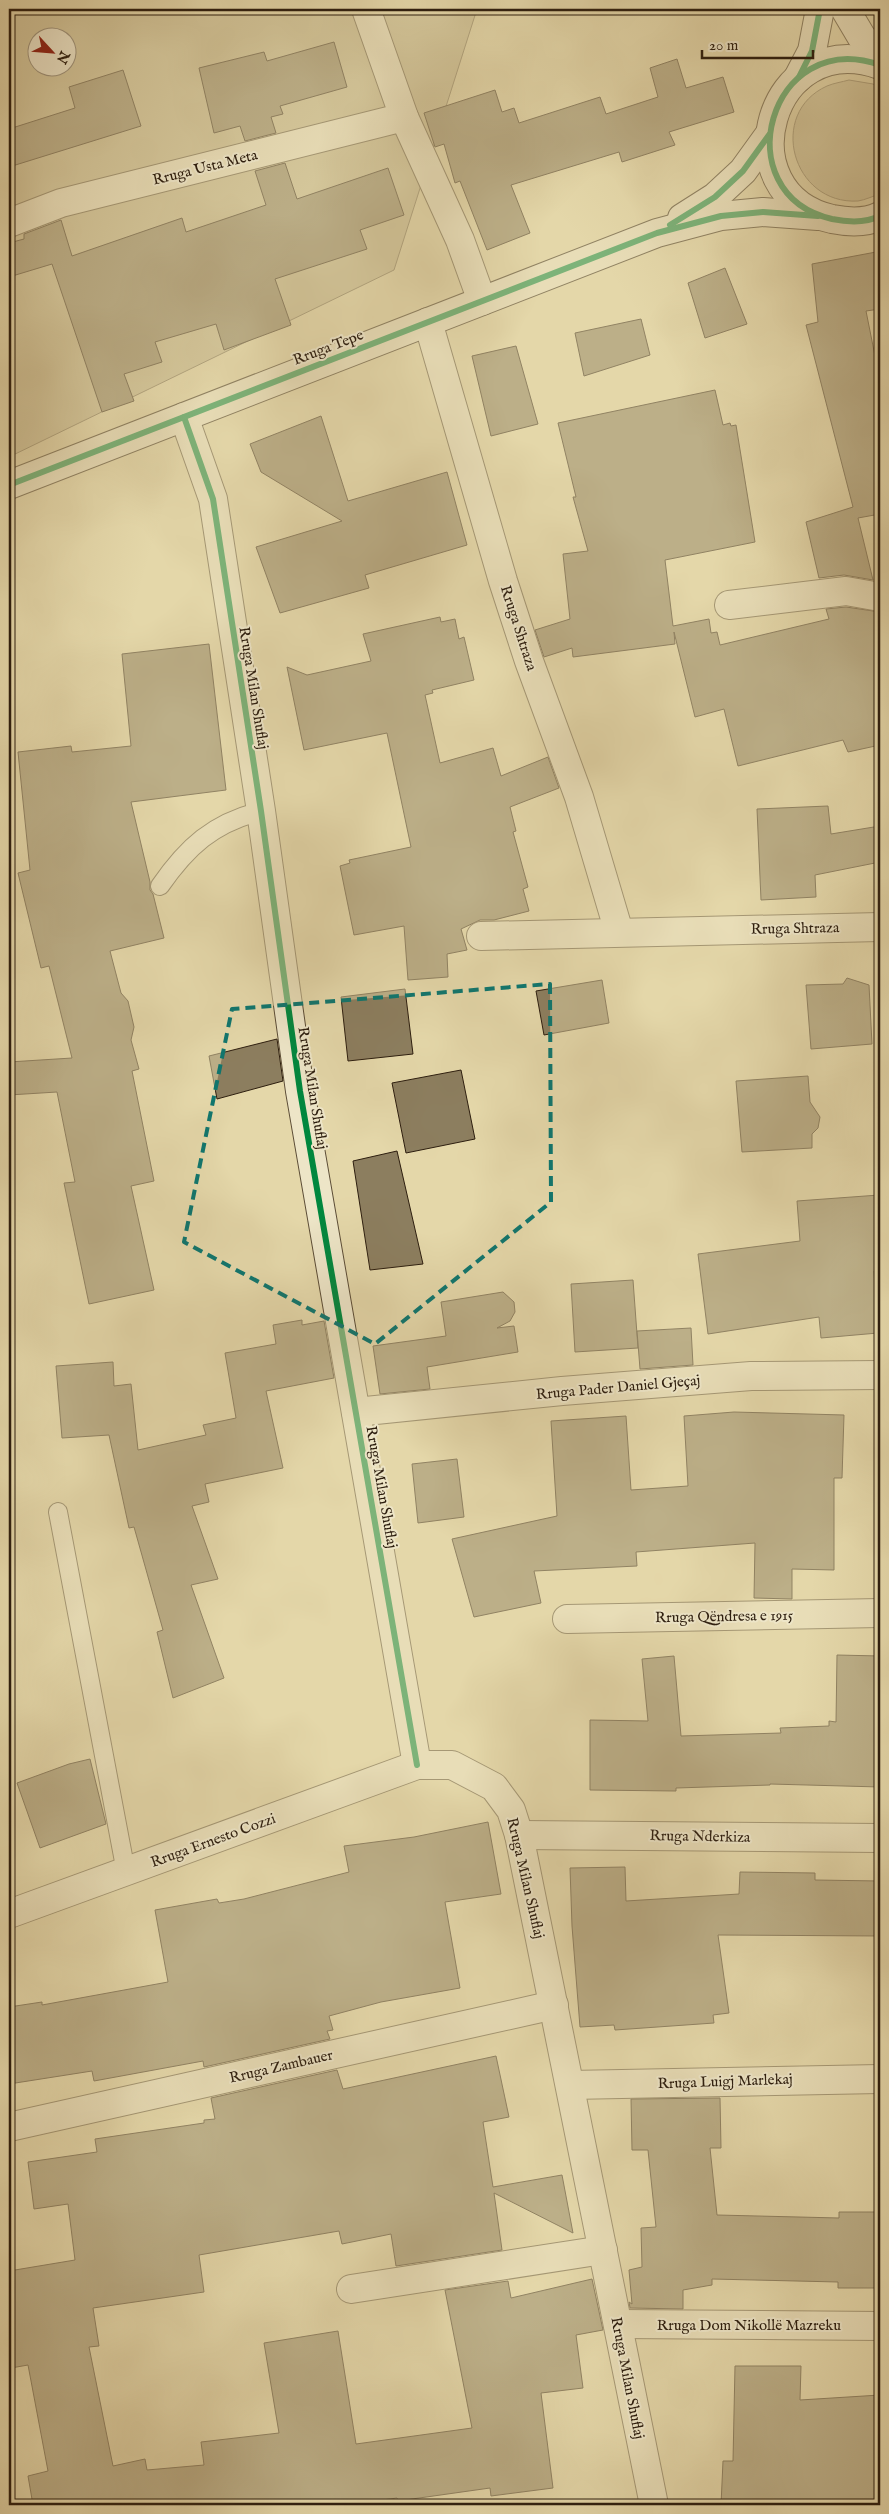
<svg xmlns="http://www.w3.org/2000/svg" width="889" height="2514" font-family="'IM FELL English',serif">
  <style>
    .green { fill: #c5b88f; stroke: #796b4f; fill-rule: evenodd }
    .building { fill: #8c7e5f; stroke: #2d1e0f }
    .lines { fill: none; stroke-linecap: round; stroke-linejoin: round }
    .lane-casing { stroke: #5b4c36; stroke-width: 20 }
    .street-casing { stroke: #5b4c36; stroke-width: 30 }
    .secondary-casing { stroke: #2d1e0f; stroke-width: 30 }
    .lane { stroke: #ede5c7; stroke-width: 18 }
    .street { stroke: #ede5c7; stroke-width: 28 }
    .secondary { stroke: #ede5c7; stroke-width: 28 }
    .cycleway-casing { stroke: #ede5c7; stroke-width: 9 }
    .cycleway { stroke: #00873e; stroke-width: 6 }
    .marked { fill: none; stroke: #0f766e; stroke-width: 4; stroke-dasharray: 10 6; stroke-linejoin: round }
    .labels { text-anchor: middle; stroke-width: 4; stroke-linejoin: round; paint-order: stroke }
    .street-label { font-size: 15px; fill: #2d1e0f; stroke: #ede5c7 }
  </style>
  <rect width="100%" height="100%" fill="#e4d7a9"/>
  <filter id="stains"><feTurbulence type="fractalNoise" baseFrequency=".004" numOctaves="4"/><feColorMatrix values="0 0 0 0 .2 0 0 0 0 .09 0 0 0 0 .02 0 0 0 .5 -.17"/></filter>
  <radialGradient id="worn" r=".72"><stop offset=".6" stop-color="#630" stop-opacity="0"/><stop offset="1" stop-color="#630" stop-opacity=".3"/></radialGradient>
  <g class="green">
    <path d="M9,9H477L394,270L9,457ZM38,38H68V68H38Z"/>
    <path d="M849,80L873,84L880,88V194C873,196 865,200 858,201C792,205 767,113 827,86C834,83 842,82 849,80Z"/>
  </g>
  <g class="building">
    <polygon points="334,42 347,87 280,106 283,114 271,117 276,133 245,141 240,126 214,133 199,68 264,52 267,61"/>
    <polygon points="677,59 686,88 723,77 734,112 669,132 675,145 622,162 619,152 511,185 530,233 487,250 460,181 455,183 444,144 435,147 424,113 495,90 502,112 514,108 519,123 600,97 606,114 658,97 650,68"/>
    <polygon points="123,70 141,126 9,167 9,129 75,108 69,87"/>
    <polygon points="285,163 297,199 388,168 404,215 360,230 367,249 275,279 291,325 224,350 216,324 155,342 162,362 124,374 134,401 102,412 52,264 9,277 9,243 24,239 24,234 61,220 72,256 182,218 186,232 266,205 255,171"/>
    <polygon points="876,252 880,276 880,309 866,311 880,381 880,514 858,518 873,580 844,575 819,578 806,522 853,507 806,325 818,322 812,264"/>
    <polygon points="725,268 747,324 705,338 688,283"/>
    <polygon points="641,319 650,355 584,376 575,333"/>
    <polygon points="516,346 538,424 491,436 472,356"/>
    <polygon points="715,390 723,425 730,423 731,426 736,425 755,542 665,560 673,626 709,619 711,633 717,632 720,645 829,619 826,609 846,607 880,612 880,745 848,752 843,740 738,766 724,709 695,717 674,632 675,644 573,657 572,648 544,657 535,630 570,619 563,554 588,551 573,497 576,497 558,423"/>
    <polygon points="321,416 348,501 447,472 467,545 365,575 369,588 280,613 256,547 342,521 261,472 250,444"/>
    <polygon points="440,617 441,622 455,619 459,639 464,637 474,680 432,690 433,693 425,695 440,763 493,748 501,776 548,757 559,788 510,807 516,831 513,832 528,887 523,889 529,911 494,920 480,920 461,929 467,950 447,954 448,977 408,980 404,926 354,935 340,866 350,863 349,860 411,847 387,733 304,750 287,667 307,675 371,661 363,634"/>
    <polygon points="209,644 226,790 131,802 150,882 150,890 153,894 164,938 110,951 121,993 128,1001 134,1027 131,1040 139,1069 132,1071 154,1181 131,1186 154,1290 89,1304 64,1183 75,1182 57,1092 9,1095 9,1062 72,1058 49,966 41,968 18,873 30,870 18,752 71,746 72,752 131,746 122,654"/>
    <polygon points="828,806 831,834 880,826 880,862 815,875 816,897 761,900 757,809"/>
    <polygon points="847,978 869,985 872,1044 811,1049 806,985 843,984"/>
    <polygon points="602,980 609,1023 544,1035 536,991"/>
    <polygon points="405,989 413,1054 348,1061 341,997"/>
    <polygon points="277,1039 283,1081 217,1099 209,1056"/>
    <polygon points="461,1070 475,1139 406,1153 392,1083"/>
    <polygon points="808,1076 810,1102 820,1117 818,1128 812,1134 812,1148 742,1152 736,1081"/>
    <polygon points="397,1151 423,1264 370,1270 353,1161"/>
    <polygon points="879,1195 880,1271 874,1271 878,1333 821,1338 819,1317 708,1334 698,1254 800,1241 797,1201"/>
    <polygon points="633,1280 638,1348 575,1352 571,1284"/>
    <polygon points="503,1292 514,1302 515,1312 510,1321 497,1328 514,1326 518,1352 427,1367 430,1389 380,1394 373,1346 446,1336 441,1302"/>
    <polygon points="302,1320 302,1325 324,1321 334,1378 266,1391 283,1468 205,1484 209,1502 192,1506 218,1579 191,1585 224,1678 173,1698 157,1632 163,1630 134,1527 129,1528 109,1435 62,1438 56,1366 113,1362 114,1386 131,1384 138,1450 206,1435 203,1425 236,1418 225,1353 276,1344 273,1325"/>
    <polygon points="691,1328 693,1365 640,1369 637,1331"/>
    <polygon points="734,1412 844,1415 842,1478 834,1478 834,1570 792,1569 792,1599 754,1598 755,1543 636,1552 637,1566 534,1571 541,1603 474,1617 452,1539 557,1516 551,1421 626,1416 631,1490 688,1486 684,1416"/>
    <polygon points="457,1459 464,1517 418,1523 412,1464"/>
    <polygon points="837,1655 880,1656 880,1787 770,1784 770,1785 676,1788 676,1791 590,1790 590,1720 648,1721 642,1659 674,1656 681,1736 781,1733 780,1728 829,1726 829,1721 836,1722"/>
    <polygon points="90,1759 106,1824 40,1848 17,1783 69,1764"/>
    <polygon points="488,1822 501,1894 445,1902 460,1988 381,2002 329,2016 333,2030 327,2031 330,2039 204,2067 203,2061 94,2081 92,2071 9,2084 9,2007 42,2002 42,2005 168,1982 155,1910 217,1899 219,1903 244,1899 349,1872 344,1846 414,1837"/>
    <polygon points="625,1867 626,1901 739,1894 740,1872 815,1873 815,1880 880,1881 880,1936 718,1935 729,2013 713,2015 714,2023 615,2030 614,2025 580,2027 572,1926 570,1868"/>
    <polygon points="496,2056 509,2117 483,2122 493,2187 562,2175 573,2233 494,2193 502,2250 396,2266 391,2234 342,2244 339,2231 199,2255 204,2292 93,2308 99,2346 89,2347 113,2466 145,2459 147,2470 204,2465 201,2442 279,2433 264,2343 338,2331 356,2444 472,2428 445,2290 508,2281 511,2298 592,2279 603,2330 576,2335 583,2388 541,2393 553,2488 491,2496 490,2488 398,2501 397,2498 345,2505 270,2505 270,2501 220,2505 33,2505 28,2476 48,2471 28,2365 11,2368 9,2353 9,2271 75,2260 68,2204 34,2209 28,2162 97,2152 95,2139 204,2123 204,2120 215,2119 211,2098 337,2070 343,2089"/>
    <polygon points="720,2098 721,2148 710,2148 717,2215 839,2218 839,2212 880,2212 880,2288 838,2288 838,2282 712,2279 712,2285 683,2290 683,2309 630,2308 629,2302 632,2304 629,2270 642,2267 641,2228 656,2227 648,2150 632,2150 631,2099"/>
    <polygon points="735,2366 801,2366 800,2400 880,2395 880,2502 793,2501 793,2505 721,2505 723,2461 733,2461"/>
  </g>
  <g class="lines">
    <g class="lane-casing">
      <g id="lane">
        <path d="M160,886C187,847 213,823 261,811"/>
        <polyline points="58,1512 126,1872"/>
      </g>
    </g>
    <g class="street-casing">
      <g id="street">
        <polyline points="366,9 404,117 460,240 482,301"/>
        <polyline points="9,223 61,203 404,117"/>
        <polyline points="428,322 503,581 529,661 579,797 619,932"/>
        <polyline points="184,417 213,499 261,811 300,1091 417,1765"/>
        <polyline points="729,605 846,591 880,597"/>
        <polyline points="481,936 880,927"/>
        <polyline points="356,1412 562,1391 751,1376 880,1375"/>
        <polyline points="567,1619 880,1613"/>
        <polyline points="519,1835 880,1838"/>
        <polyline points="9,1914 417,1765 452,1765 494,1787 511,1810 519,1835 654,2505"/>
        <polyline points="570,2085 880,2079"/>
        <polyline points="9,2127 554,2005"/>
        <polyline points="351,2289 603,2250"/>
        <polyline points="618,2324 880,2326"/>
      </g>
    </g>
    <g class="secondary-casing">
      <g id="secondary">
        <polyline points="845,9 861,36 880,59"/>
        <path d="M880,65C769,26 723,194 832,219C847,222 866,223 880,216"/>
        <polyline points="798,78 812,51 820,9"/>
        <polyline points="682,218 715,197 743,171 769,135"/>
        <polyline points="9,485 657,233 721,216 763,212 818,216"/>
      </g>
    </g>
    <use href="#lane" class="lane"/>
    <use href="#street" class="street"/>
    <use href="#secondary" class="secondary"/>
    <g class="cycleway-casing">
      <g id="cycleway">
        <path d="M880,65C769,26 723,194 832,219C847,222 866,223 880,216"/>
        <polyline points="799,77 812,51 820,9"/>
        <polyline points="670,225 715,197 743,171 769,135"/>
        <polyline points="184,417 213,499 261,811 300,1091 417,1765"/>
        <polyline points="9,485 657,233 721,216 763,212 818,216"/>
      </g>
    </g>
    <use href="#cycleway" class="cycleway"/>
  </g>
  <path d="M0 0H889V2514H0ZM550,984L551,1202L375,1344L184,1242L232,1009Z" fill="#e4d7a9" fill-opacity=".55" fill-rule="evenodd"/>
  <path class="marked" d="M550,984L551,1202L375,1344L184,1242L232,1009Z"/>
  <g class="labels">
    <g class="street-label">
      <text transform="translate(205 167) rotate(-14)" y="5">Rruga Usta Meta</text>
      <text transform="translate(328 347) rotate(-21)" y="5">Rruga Tepe</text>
      <text transform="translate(519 628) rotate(72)" y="5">Rruga Shtraza</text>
      <text transform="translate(254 688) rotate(81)" y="5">Rruga Milan Shuflaj</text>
      <text transform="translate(795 928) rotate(-1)" y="5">Rruga Shtraza</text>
      <text transform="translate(313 1088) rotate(81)" y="5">Rruga Milan Shuflaj</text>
      <text transform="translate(618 1387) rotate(-5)" y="5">Rruga Pader Daniel Gjeçaj</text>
      <text transform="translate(382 1487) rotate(80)" y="5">Rruga Milan Shuflaj</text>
      <text transform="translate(724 1616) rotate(-1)" y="5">Rruga Qëndresa e 1915</text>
      <text transform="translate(700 1836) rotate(1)" y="5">Rruga Nderkiza</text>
      <text transform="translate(213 1840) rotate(-20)" y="5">Rruga Ernesto Cozzi</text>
      <text transform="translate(526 1878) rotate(77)" y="5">Rruga Milan Shuflaj</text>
      <text transform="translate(281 2066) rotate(-13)" y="5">Rruga Zambauer</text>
      <text transform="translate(725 2081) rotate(-2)" y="5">Rruga Luigj Marlekaj</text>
      <text x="749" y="2330">Rruga Dom Nikollë Mazreku</text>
      <text transform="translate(628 2378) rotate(79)" y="5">Rruga Milan Shuflaj</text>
    </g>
  </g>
  <rect width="889" height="2514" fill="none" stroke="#e4d7a9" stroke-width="30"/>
  <rect x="10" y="10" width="869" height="2494" fill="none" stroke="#2d1e0f" stroke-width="2.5"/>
  <rect x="15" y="15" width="859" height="2484" fill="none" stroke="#2d1e0f"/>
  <g transform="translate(52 52) rotate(116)"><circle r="24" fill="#ede5c7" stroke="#a0957d"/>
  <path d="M0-4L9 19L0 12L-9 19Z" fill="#8f2418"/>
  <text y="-8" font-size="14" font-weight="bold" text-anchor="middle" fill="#2d1e0f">N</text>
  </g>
  <path d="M702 50v8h111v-8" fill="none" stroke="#2d1e0f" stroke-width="2.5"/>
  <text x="709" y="50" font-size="15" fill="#2d1e0f" stroke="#ede5c7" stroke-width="4" paint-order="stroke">20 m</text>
  <rect width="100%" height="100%" filter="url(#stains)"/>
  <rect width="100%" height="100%" fill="url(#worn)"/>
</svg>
